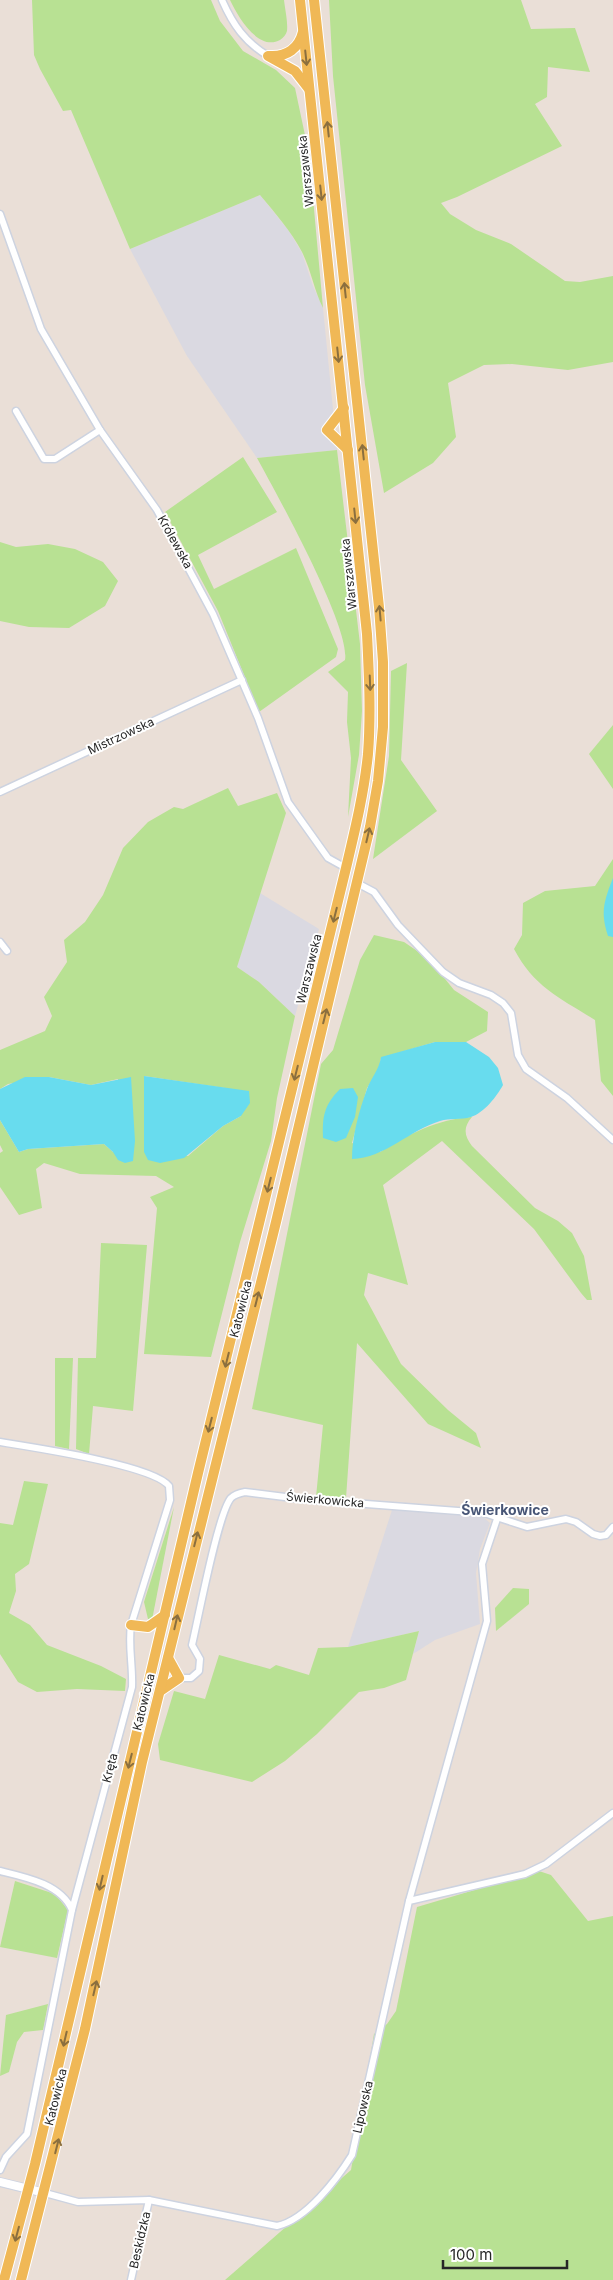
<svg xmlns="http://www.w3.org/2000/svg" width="613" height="2280" font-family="Inter,sans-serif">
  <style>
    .industrial { fill: #dad9e1 }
    .green { fill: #b8e193; fill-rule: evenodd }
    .water { fill: #68dcee }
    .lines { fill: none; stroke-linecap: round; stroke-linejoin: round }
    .minor-casing { stroke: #cdd3e0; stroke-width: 9 }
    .tertiary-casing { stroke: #cdd3e0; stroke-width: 10 }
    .primary-casing { stroke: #fff; stroke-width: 12 }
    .minor { stroke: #fff; stroke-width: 6 }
    .tertiary { stroke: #fff; stroke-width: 8 }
    .primary { stroke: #f0b856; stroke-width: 10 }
    .oneway { stroke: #8b6f3e }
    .labels { text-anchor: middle; stroke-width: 4; stroke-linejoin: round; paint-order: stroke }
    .street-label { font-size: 12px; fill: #262626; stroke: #fff }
    .neighbourhood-label { font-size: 14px; font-weight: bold; fill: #485676; stroke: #fff }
  </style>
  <rect width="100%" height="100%" fill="#eadfd7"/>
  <g class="industrial">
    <polygon points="260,195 289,231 302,253 313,286 323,308 337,450 257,458 187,356 130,249"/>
    <polygon points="260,893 319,929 295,1016 259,982 237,967"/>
    <polygon points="392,1510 483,1517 490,1523 480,1549 476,1573 480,1624 435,1640 413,1654 419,1631 348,1647"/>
  </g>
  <g class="green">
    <path d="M32,0H211L220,21L243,51L276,70L295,88L309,154L323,308C314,290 311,270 302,252C291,231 275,213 260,195L130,249L71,110L63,111L40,69L34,55Z"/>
    <path d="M230,0H284C285,9 288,22 287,31C286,35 283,38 280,40C258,52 237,15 230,0Z"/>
    <polygon points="329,0 521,0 531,29 575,28 590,72 548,67 547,97 535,104 562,146 457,197 441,203 450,214 476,230 511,244 565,281 580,282 613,276 613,362 568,370 512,364 484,365 448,383 456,437 433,463 384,493 365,385 333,76"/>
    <path d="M337,450L360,644L362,711L359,755L348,817L351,758L347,722L348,692L328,672L345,660C351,627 276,493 257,458Z"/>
    <polygon points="243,457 277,512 198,555 214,589 296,548 338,649 336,657 259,712 218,611 165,512"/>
    <polygon points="0,542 16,547 48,544 75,549 103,562 118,581 105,606 69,628 29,627 0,621"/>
    <polygon points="407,663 401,760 437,811 373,859 389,756 391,671"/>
    <polygon points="613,725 613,789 589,754"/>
    <path d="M228,788L238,806L277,793L286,813L237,967L259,982L295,1016L277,1098L271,1141L240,1242L211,1357L144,1354L157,1208L150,1197L174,1187L156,1176L80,1174L44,1163L36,1169L42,1208L19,1215L0,1187V1153L3,1151L0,1145V1120L19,1152L28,1149L104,1144L113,1152L118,1079L91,1085L49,1077L8,1084L0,1089V1050L45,1031L52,1016L44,997L67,962L64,940L85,922L103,895L123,848L148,822L174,807L183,809ZM144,1076L225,1088L241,1116L223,1126L188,1156L144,1152Z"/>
    <path d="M613,859V1096L601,1081L595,1020C560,998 534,987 514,949L522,935L523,903L545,891L595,886Z"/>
    <path d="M374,935L404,942L429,959L454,990L488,1012L487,1031L466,1042H435L381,1058L379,1069L367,1088L352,1143L380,1152C409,1134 437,1119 472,1117C463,1127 464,1136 472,1146L535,1208L558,1221L572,1233L584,1256L592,1300H587L581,1293L534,1229L442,1141L383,1185L408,1285L368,1273L364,1295L401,1364L448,1410L476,1433L481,1448L428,1424L357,1343L346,1498L316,1497L323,1425L252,1409L321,1064L333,1050L360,960Z"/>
    <polygon points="101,1243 147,1245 133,1411 93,1406 89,1454 76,1449 78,1358 96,1358"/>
    <polygon points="55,1358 73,1358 69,1449 55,1446"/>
    <polygon points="24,1481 48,1484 29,1564 15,1574 16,1591 9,1613 30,1625 47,1645 101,1666 126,1679 125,1691 77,1689 37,1692 18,1682 0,1654 0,1523 13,1525"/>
    <polygon points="174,1507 152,1620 148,1619 144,1602"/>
    <polygon points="513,1588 529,1589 529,1604 496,1631 495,1608"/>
    <polygon points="419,1631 406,1680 384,1688 359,1692 317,1734 285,1761 252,1782 160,1760 158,1744 174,1691 205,1699 219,1655 270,1669 276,1665 309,1675 318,1648 348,1647"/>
    <polygon points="539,1871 551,1875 588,1921 613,1916 613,2280 225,2280 351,2170 374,2034 387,2024 396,2011 417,1907"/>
    <polygon points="15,1881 55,1894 68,1910 57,1958 0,1947"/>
    <polygon points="48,2004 43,2030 24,2032 17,2042 9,2072 0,2076 6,2015"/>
  </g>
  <g class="water">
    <path d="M613,878V937L608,936C600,912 604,901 613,878Z"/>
    <path d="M435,1042H466L489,1057L498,1068L503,1085C497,1096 484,1113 471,1117C461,1120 450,1118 440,1121C410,1130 385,1158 352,1159C352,1136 359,1111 367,1089C371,1078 379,1070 381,1057Z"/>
    <polygon points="144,1076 249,1091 250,1103 241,1116 223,1126 184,1158 160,1163 148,1160 144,1152"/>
    <polygon points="25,1077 49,1077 91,1085 131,1077 135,1141 133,1161 125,1163 118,1160 113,1152 104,1144 28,1149 19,1152 0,1120 0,1089"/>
    <path d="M353,1088L358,1097L355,1117L346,1138L336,1142L323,1138C322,1117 324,1105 340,1089Z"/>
  </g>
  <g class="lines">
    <g class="minor-casing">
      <g id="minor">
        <path d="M222,0C233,25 245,42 268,56"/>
        <polyline points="0,214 41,329 100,430 157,510 213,614 258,718 288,802 328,858 346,868"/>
        <polyline points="16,411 44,459 55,459 100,430"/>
        <polyline points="0,792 242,680"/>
        <polyline points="357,883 374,892 398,925 443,972 459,983 491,995 503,1003 511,1013 518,1055 526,1069 567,1098 613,1140"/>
        <polyline points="0,942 7,951"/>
        <path d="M0,1442C31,1447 153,1465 169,1486L170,1500L131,1625C128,1646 133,1666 132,1687L72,1910"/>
        <path d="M179,1678H191L199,1671L200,1659L192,1645C198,1620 218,1513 231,1498C235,1494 240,1493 245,1492L301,1499L484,1513L527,1527L566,1519L576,1522L593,1534L600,1536L606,1535L613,1527"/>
        <path d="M0,1871C25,1877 61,1884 72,1910L27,2134L6,2157L0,2170"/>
        <polyline points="409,1901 487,1621 482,1564 498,1516"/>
        <path d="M45,2193L78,2202L149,2200L277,2226C306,2220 337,2179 352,2155L409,1901L525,1874L546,1864L613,1813"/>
        <polyline points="131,2280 149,2200"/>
      </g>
    </g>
    <g class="tertiary-casing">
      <polyline id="tertiary" points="0,2182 45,2193"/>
    </g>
    <g class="primary-casing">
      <g id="primary">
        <polyline points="268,56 295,71 309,89"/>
        <path d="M270,56C287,57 299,48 303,32"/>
        <polyline points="344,408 327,430 348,450"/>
        <polyline points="131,1625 148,1627 165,1615"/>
        <polyline points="160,1691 179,1678 168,1658"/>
        <path d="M4,2280L35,2164L198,1473L346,868C355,830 364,793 368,754C371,714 369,674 367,634L300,0"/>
        <polyline points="21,2280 85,2029 142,1762 276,1222 370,827 378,781 383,727 383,662 379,607 314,0"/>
      </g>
    </g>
    <use href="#minor" class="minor"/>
    <use href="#tertiary" class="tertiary"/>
    <use href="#primary" class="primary"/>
  </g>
  <defs><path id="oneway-shaft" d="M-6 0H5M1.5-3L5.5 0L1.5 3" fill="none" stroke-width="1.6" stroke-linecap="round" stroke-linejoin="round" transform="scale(1.25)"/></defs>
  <g class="oneway">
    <use href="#oneway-shaft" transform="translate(306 58) rotate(84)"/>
    <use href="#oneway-shaft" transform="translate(328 129) rotate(-96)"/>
    <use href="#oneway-shaft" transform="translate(321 193) rotate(84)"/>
    <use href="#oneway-shaft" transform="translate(345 290) rotate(-96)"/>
    <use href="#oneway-shaft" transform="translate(338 355) rotate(84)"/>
    <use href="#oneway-shaft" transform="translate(363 452) rotate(-96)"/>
    <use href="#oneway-shaft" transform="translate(355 516) rotate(84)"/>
    <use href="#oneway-shaft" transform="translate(380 613) rotate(-95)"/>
    <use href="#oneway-shaft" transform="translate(370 683) rotate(88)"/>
    <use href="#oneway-shaft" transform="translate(368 835) rotate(-77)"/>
    <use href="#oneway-shaft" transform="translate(335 915) rotate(104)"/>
    <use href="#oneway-shaft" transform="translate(325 1016) rotate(-76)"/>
    <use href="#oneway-shaft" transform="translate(296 1073) rotate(104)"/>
    <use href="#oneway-shaft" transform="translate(269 1185) rotate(104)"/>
    <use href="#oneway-shaft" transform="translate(257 1299) rotate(-76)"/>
    <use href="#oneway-shaft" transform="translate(227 1360) rotate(104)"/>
    <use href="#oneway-shaft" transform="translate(210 1425) rotate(104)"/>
    <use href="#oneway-shaft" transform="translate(196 1539) rotate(-76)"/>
    <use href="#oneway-shaft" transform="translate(176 1622) rotate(-77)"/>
    <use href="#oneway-shaft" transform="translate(130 1761) rotate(104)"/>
    <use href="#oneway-shaft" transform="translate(101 1883) rotate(103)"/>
    <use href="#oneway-shaft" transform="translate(95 1988) rotate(-77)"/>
    <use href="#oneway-shaft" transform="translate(65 2039) rotate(103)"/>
    <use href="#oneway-shaft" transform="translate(57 2146) rotate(-76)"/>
    <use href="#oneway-shaft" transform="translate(17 2234) rotate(105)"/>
  </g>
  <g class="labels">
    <g class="street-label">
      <text transform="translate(306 171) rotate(-96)" y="4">Warszawska</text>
      <text transform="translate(175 542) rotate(61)" y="4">Królewska</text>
      <text transform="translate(349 574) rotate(-96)" y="4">Warszawska</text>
      <text transform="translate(121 736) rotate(-25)" y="4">Mistrzowska</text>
      <text transform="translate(309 969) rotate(-76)" y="4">Warszawska</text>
      <text transform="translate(241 1309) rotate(-76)" y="4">Katowicka</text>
      <text transform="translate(325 1500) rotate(5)" y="4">Świerkowicka</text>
      <text transform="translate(144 1702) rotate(-76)" y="4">Katowicka</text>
      <text transform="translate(110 1768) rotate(-76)" y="4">Kręta</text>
      <text transform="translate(56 2097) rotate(-76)" y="4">Katowicka</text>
      <text transform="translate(363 2107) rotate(-77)" y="4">Lipowska</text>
      <text transform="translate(140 2240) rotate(-77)" y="4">Beskidzka</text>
    </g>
    <g class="neighbourhood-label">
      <text x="505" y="1515">Świerkowice</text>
    </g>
  </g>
  <path d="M443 2260v8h124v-8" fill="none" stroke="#262626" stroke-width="2.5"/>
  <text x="450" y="2260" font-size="15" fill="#262626" stroke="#ffffff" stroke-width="4" paint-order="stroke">100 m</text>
</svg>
